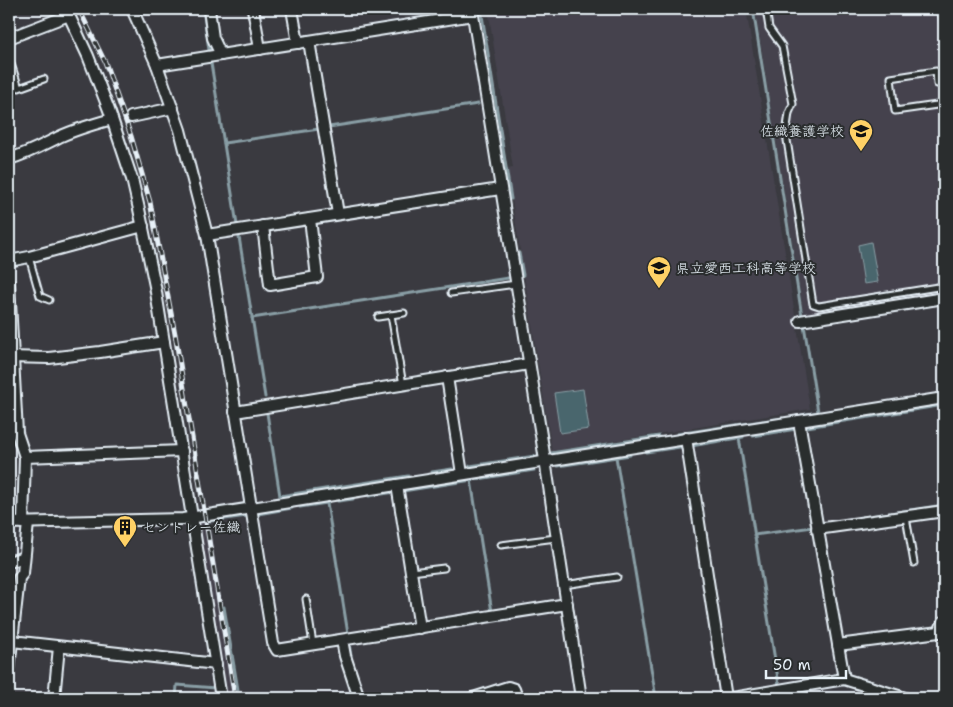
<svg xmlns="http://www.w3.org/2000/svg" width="953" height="707" font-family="'Shantell Sans','Klee One',sans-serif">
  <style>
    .built { fill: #45434d }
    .water { fill: #4a666d; stroke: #899ea5 }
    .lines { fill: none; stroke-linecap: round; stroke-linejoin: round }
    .stream { stroke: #899ea5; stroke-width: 3 }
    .service-casing { stroke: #e8f1f8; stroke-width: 9 }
    .minor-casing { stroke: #e8f1f8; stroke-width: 14 }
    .service { stroke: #2a2d2e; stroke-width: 5 }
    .minor { stroke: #2a2d2e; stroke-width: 10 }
    .rail-casing { stroke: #e8f1f8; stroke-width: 5 }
    .rail { stroke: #2a2d2e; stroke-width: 3; stroke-dasharray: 9; stroke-linecap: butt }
    .labels { text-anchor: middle; stroke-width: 4; stroke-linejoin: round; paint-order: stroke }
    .poi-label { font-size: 14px; fill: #e8f1f8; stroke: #2a2d2e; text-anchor: start }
  </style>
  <rect width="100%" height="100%" fill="#3a3a40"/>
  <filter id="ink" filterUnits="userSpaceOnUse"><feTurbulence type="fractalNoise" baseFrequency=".02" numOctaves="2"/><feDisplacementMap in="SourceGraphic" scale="10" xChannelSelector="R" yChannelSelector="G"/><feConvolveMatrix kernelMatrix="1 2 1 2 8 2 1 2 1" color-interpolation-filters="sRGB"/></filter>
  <g filter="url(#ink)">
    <g class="built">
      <polygon points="488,9 746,9 810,409 552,451 507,169 513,168"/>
      <polygon points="755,9 944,9 944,295 804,317"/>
      <polygon points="208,516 238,698 225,698 195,519"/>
    </g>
    <g class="water">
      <polygon points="871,242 878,282 864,284 858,245"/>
      <polygon points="583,389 589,429 560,433 554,393"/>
    </g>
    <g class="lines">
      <g class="stream">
        <polyline points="203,9 209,50"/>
        <polyline points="481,9 511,199"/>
        <polyline points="753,9 802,316"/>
        <polyline points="211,63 237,225"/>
        <polyline points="329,127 478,104"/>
        <polyline points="224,143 319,129"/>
        <polyline points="239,237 265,397"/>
        <polyline points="519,253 523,275 520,276"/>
        <polyline points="252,318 508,278"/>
        <polyline points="267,413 280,496 408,476"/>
        <polyline points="801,415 818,412 804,325"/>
        <polyline points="807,427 944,405"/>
        <polyline points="677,434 782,418"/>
        <polyline points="753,436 796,429"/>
        <polyline points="739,438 779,685"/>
        <polyline points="691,446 743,437"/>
        <polyline points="646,452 680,447"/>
        <polyline points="551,453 659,436"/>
        <polyline points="616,457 656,698"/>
        <polyline points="470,466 535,456"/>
        <polyline points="558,466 630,455"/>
        <polyline points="432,472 452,469"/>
        <polyline points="471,480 492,612"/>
        <polyline points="403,491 534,470"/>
        <polyline points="369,496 395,492"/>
        <polyline points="338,501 353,499"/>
        <polyline points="327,503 348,634"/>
        <polyline points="300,507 327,503"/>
        <polyline points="258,514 292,508"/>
        <polyline points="863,517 944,505"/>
        <polyline points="210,521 247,516"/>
        <polyline points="754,535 813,527"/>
        <polyline points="224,607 238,690"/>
        <polyline points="349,643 351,656"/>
        <polyline points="176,698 177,685 216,688"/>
      </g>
      <g class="service-casing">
        <g id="service">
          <polyline points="766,9 769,28 782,46 793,104 789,113 786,134 813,304 819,306 944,286"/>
          <polyline points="941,9 944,27"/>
          <polyline points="9,58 19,88 44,79"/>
          <polyline points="944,83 937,84 936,71 891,78 895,111 944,104"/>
          <polyline points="29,257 40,296 49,300"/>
          <polyline points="451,293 516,284"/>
          <polyline points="391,315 403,385"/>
          <polyline points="378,317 404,313"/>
          <polyline points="906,517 914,563"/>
          <polyline points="501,545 556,538"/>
          <polyline points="411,572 444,568"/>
          <polyline points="564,585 617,577"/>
          <polyline points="306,599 313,644"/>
        </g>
      </g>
      <g class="minor-casing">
        <g id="minor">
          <polyline points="66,9 88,56 109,110 132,179 139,209 155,286 221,698"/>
          <polyline points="132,9 157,65 180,130 207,235 273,643 277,650 567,604"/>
          <polyline points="209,9 213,38 221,55"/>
          <polyline points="253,9 260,49"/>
          <polyline points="292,9 298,43"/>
          <polyline points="472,9 545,460 581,698"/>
          <polyline points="9,38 69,15"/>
          <polyline points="309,41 338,214"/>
          <polyline points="157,65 473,15"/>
          <polyline points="131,117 173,108"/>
          <path d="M9,159C29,153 41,146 59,137C76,129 94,124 112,119"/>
          <polyline points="263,226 270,285 317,277 310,219"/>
          <polyline points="207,235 500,189"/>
          <polyline points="9,261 29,257 143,226"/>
          <polyline points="9,283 17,433 25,457 23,523"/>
          <polyline points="800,321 944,298"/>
          <polyline points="9,357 49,358 100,352 164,342"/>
          <polyline points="447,377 462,474"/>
          <polyline points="235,412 529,364"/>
          <polyline points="799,421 844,679"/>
          <polyline points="686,438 726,698"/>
          <polyline points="25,457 182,451"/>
          <polyline points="397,485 420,628"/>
          <polyline points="9,523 183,519 944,398"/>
          <polyline points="28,523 23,573 19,578 12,641 216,664"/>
          <polyline points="817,529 944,511"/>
          <polyline points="9,562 24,557"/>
          <polyline points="342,640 345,656 359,698"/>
          <polyline points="838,645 939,632 944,621"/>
          <polyline points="9,670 12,641"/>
          <polyline points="870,687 871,698"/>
          <polyline points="54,698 59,647"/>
          <polyline points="473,698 508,687 514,689 517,698"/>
          <polyline points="732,698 844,679 905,698"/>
        </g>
      </g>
      <use href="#service" class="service"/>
      <use href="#minor" class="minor"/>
      <g class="rail-casing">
        <polyline id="rail" points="79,9 105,62 131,136 150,202 175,334 235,698"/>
      </g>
      <use href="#rail" class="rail"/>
    </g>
  </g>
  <defs>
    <g id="school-pin" transform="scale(1.25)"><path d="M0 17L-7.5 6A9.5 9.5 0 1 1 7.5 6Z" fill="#ffd166" stroke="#2a2d2e"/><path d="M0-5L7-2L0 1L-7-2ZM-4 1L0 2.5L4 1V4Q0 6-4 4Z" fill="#111"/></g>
    <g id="building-pin" transform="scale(1.25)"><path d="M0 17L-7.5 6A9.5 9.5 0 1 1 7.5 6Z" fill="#ffd166" stroke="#2a2d2e"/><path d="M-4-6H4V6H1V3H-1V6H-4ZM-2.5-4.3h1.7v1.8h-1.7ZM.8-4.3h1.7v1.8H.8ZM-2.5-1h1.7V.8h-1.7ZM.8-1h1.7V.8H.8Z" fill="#111"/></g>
  </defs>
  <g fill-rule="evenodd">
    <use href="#school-pin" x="861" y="131"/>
    <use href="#school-pin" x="659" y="268"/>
    <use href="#building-pin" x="125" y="527"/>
  </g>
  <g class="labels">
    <g class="poi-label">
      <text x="844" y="136" text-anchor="end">佐織養護学校</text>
      <text x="676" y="273">県立愛西工科高等学校</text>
      <text x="142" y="532">セントレー佐織</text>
    </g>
  </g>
  <rect width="953" height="707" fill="none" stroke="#2a2d2e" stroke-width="30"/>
  <rect x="15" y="15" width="923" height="677" fill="none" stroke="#e8f1f8" stroke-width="2" filter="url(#ink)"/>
  <path d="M766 670v8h80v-8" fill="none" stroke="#e8f1f8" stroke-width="2.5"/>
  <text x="773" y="670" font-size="15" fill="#e8f1f8" stroke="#2a2d2e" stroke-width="4" paint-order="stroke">50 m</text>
</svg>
